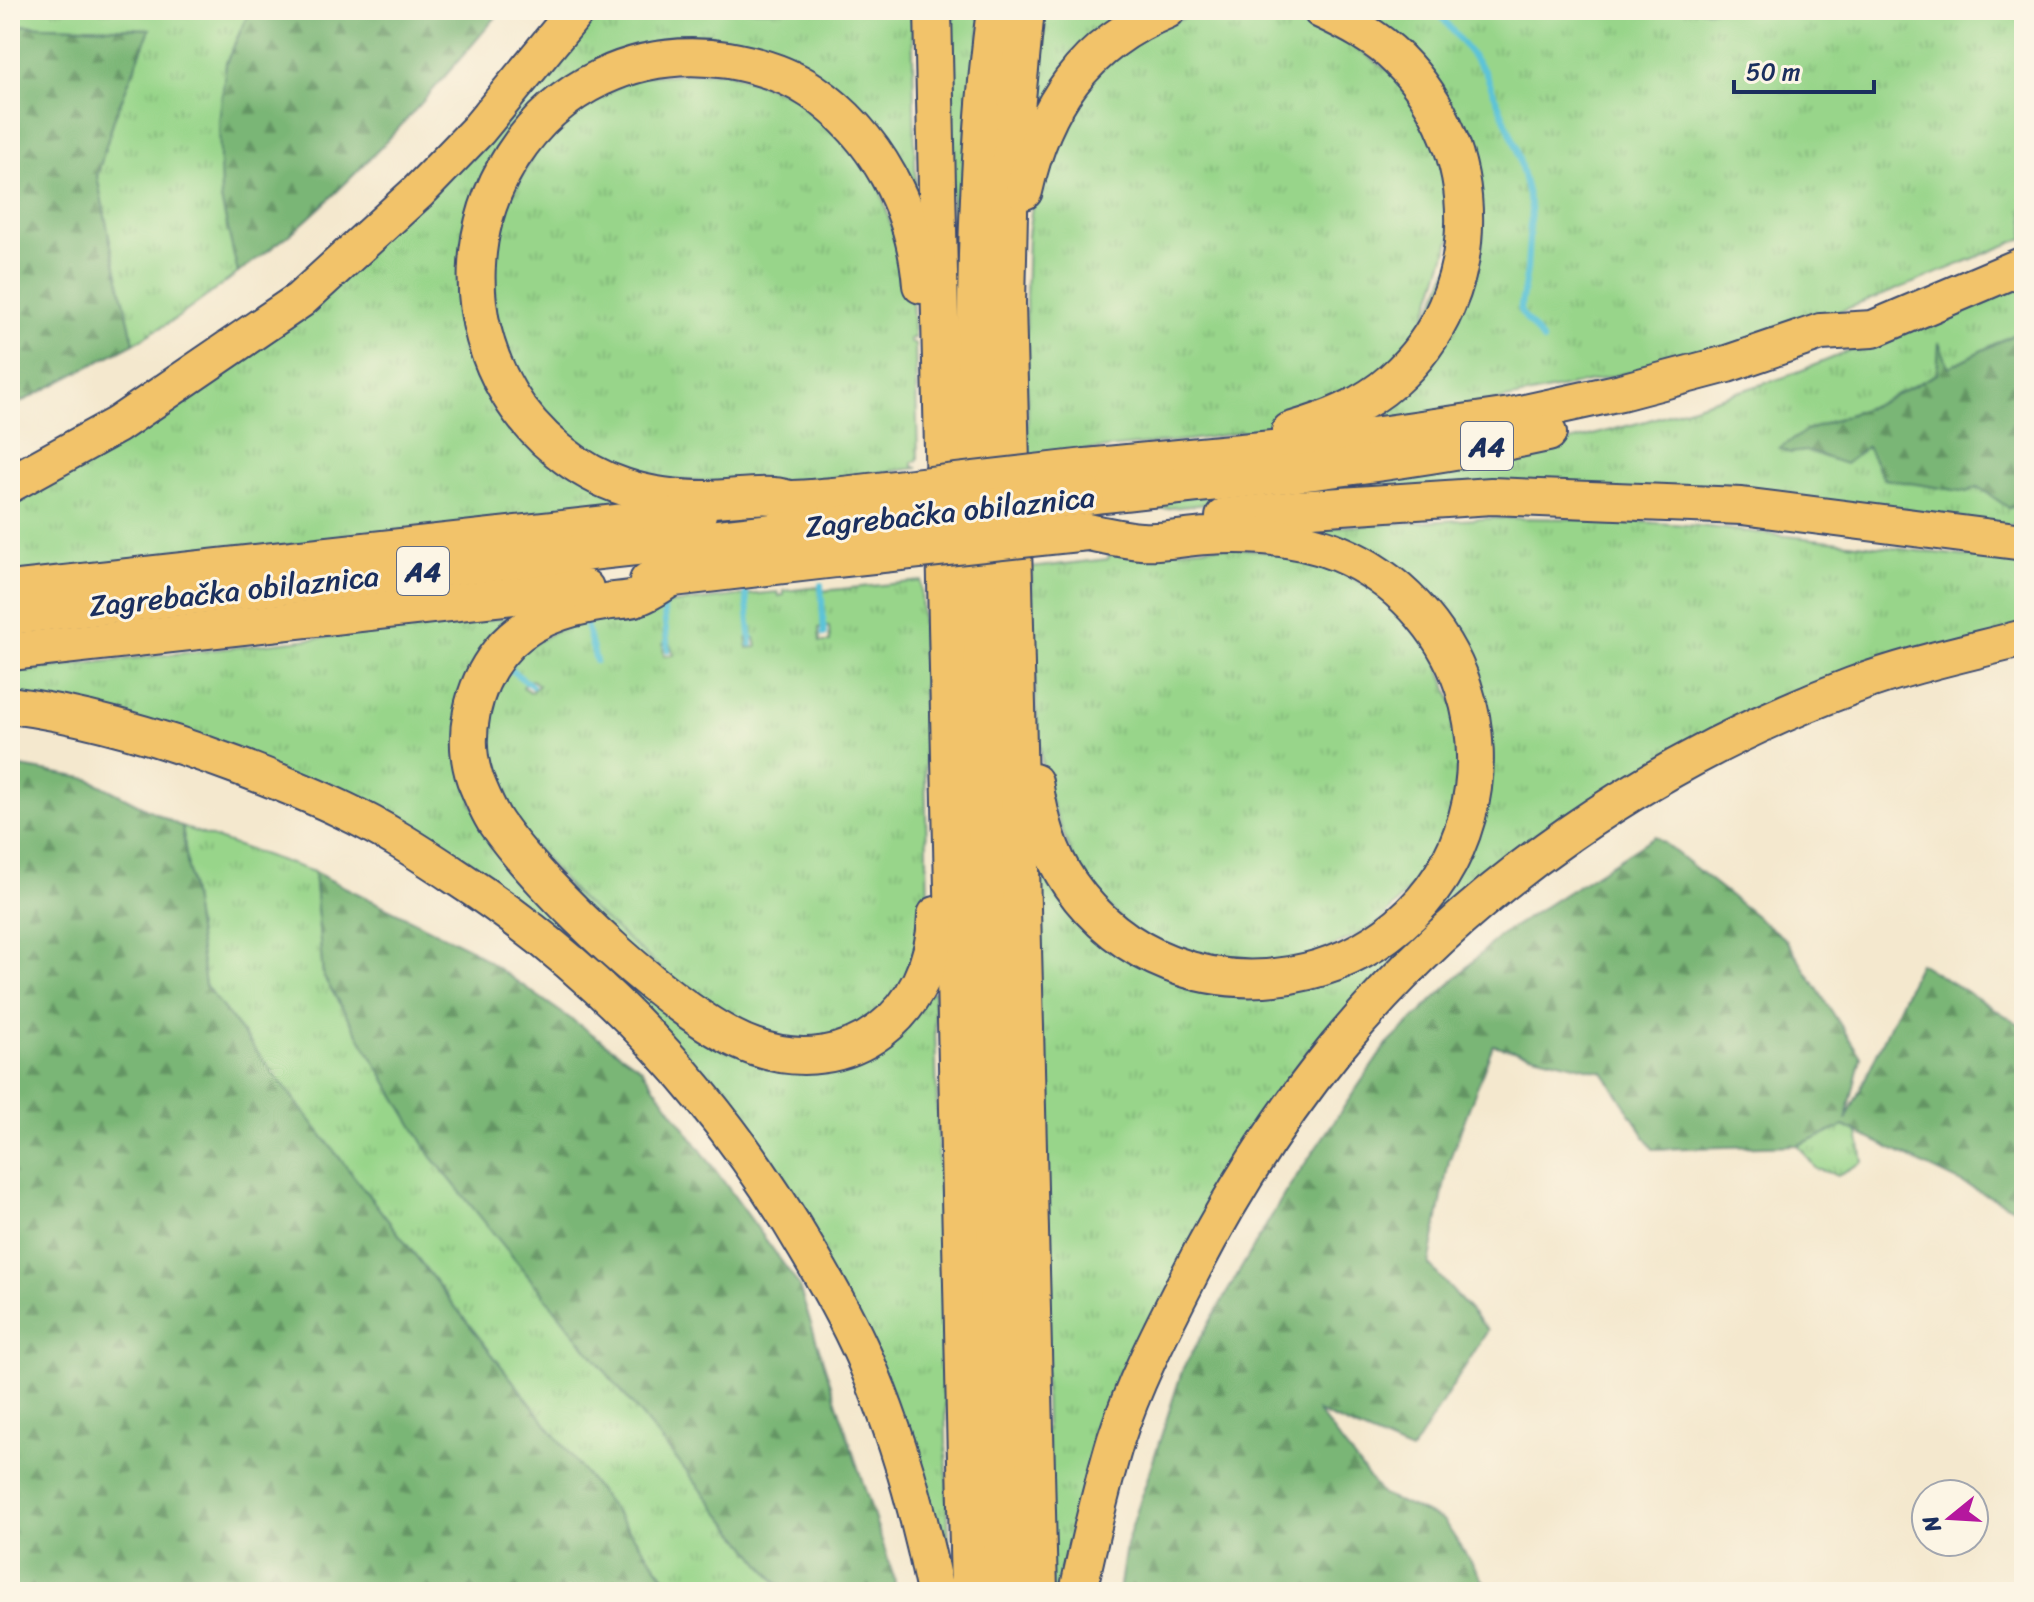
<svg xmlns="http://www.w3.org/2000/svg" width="2034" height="1602" font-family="Sriracha,sans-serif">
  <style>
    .grass { fill: url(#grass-tufts); stroke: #5a8274; stroke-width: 2 }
    .forest { fill: url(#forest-firs); stroke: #4a726a; stroke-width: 2 }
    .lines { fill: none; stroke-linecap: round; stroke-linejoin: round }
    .stream { stroke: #5bc3d8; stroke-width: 6 }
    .motorway-casing { stroke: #3c4b6f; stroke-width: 40 }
    .motorway { stroke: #f2c36a; stroke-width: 36 }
    .motorway-bridge-casing { stroke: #3c4b6f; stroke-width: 40; stroke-linecap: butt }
    .motorway-bridge { stroke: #f2c36a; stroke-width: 36 }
    .labels { text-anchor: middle; stroke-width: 6; stroke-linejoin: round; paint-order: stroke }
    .shield { fill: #fcf5e5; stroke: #5e6a86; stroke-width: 2 }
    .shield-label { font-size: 28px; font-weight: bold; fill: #1b2f5e }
    .street-label { font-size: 30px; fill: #1b2f5e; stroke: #fcf5e5 }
  </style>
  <defs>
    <pattern id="grass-tufts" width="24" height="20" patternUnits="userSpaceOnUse" patternTransform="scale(2)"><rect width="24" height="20" fill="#98d58a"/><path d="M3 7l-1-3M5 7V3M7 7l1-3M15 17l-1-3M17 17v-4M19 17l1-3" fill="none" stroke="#82b77a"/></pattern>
    <pattern id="forest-firs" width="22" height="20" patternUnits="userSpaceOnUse" patternTransform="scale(2)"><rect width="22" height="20" fill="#7ab676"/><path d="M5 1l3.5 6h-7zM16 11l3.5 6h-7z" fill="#639464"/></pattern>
  </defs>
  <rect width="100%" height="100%" fill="#fcf5e5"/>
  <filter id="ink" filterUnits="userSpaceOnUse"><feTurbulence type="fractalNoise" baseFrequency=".0125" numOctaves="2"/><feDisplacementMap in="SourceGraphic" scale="16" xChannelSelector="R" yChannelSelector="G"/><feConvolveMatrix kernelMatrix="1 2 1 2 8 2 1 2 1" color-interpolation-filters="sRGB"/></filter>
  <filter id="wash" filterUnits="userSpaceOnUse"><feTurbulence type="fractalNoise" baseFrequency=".006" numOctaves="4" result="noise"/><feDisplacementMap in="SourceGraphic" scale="32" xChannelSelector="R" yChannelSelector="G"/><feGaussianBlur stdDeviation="1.8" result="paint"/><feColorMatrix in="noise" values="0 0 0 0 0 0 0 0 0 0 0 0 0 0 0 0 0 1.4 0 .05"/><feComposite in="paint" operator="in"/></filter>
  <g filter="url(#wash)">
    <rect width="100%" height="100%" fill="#f4e8ce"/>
    <g class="grass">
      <polygon points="10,10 250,10 226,63 221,199 238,273 177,318 134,343 110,241 97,176 114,119 150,29 10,25"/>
      <polygon points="592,10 912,10 916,199 904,172 719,47 518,129 479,364 640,507 10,576 10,495 178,398"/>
      <polygon points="947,10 981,10 961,335 955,335"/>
      <polygon points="1039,10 1137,10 1034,115 1035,40"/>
      <polygon points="1220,10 1268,10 1293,14 1324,25 1400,79 1438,141 1452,234 1423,325 1381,373 1292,420 1244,432 1238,431 1237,433 1189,440 1028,456 1026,299 1028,236 1033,198 1044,157 1086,80 1156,28 1190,16"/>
      <path d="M1353,10H2024V238C1958,264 1893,293 1826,316C1674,369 1516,398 1358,427L1396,395L1479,195Z"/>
      <polygon points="725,71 802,99 876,174 912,298 914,338 909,339 910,343 915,344 918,460 913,462 913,467 918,468 816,480 804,484 634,479 555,433 497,347 490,239 543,136 634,77"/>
      <polygon points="2024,281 2024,526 1279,496 1107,515 1108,507 1555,445 1646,421 1785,377"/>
      <polygon points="1497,518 1600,519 1699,526 2024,563 2024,626 1550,834 1249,1148 1066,1592 1050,1592 1032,845 1060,891 1261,992 1443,893 1475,682 1315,528"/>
      <polygon points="1225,546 1316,559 1384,595 1433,650 1459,719 1459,794 1438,857 1376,926 1302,961 1215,963 1133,931 1080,877 1044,783 1036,709 1031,568 1108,559 1109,555"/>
      <polygon points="921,581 928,905 917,969 867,1026 802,1046 721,1019 591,911 499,808 480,729 503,666 527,683 523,687 530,692 539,685 532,680 529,681 505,665 508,659 583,615 588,636 585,615 662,604 665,643 663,644 664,656 674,655 667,634 665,604 745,595 749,637 747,638 748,648 757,647 755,638 751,637 747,595 778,592 779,596 784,595 784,591 819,587 822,627 819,628 820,642 830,642 829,627 825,627 822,591"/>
      <polygon points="522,616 496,639 471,804 775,1067 934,991 950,1592 789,1199 463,868 10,695 10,672"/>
      <polygon points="182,827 314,872 323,976 431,1155 784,1592 677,1592 205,985"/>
      <polygon points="1844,1126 1858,1133 1863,1162 1838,1175 1816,1169 1798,1145"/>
    </g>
    <g class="forest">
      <path d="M250,10H502C438,85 375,159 301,225C281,242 259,257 238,273L221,199L219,122L226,63Z"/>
      <polygon points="10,25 150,29 114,119 97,176 110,241 134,343 10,408"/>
      <polygon points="2024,329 2024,505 2009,508 1978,487 1967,492 1884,479 1867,447 1845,464 1807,451 1790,453 1779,448 1808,430 1879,403 1937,374 1939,342 1949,367"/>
      <polygon points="10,765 89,779 182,827 205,985 677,1592 10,1592"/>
      <polygon points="1655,836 1786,940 1861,1057 1846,1120 1919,963 2024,1027 2024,1213 1844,1126 1798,1145 1653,1149 1603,1072 1493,1045 1449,1161 1429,1265 1488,1330 1411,1452 1318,1412 1382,1495 1443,1520 1491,1592 1119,1592 1126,1545 1183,1368 1285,1193 1385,1047 1499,936"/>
      <polygon points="314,872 469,948 641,1068 798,1284 895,1581 894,1592 784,1592 431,1156 323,976"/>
    </g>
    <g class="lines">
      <g class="stream">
        <polyline points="1436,10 1485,72 1516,146 1531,208 1527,270 1520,311 1543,341"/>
        <polyline points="821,585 824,634"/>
        <polyline points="746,593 751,644"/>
        <polyline points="663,603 668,650"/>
        <polyline points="584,617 596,661"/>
        <polyline points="504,665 532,686"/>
      </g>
    </g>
  </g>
  <g filter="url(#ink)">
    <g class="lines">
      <g class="motorway-casing">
        <g id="motorway">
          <polyline points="933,10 969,1592"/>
          <path d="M995,10C979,131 975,251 976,373L1004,1592"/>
          <polyline points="1026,10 1010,168 1007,303 1039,1592"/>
          <path d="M1024,191C1043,106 1084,44 1167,10"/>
          <path d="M1290,431C1327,420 1363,407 1393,380C1488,296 1486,147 1398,59C1376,37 1349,23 1321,10"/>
          <polyline points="1086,467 1303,446 1511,416 1621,392 1727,364 1821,332 1873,329 2024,265"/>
          <polyline points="10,484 117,425 300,300 418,192 478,130 577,10"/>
          <path d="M834,496C820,497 806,499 792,499C786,499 780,496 774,496C752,494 730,499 708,499C680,499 651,496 624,487C577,472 534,436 509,394C414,234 540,31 728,60C757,65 787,74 812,91C876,135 915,208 921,285"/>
          <path d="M1086,496C1241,479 1396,466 1548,433"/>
          <polyline points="1224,517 1297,509 1491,496 1742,506 2024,542"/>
          <path d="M672,578C661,584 651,592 640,596C630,601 616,600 605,602C564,608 525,620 499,653C472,687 461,738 475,779C481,794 487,809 496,823C541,889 679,1021 754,1047C850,1081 934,1013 936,915"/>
          <polyline points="648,581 836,559"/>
          <polyline points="10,590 698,514"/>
          <polyline points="10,616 835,525"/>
          <polyline points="10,652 585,588"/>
          <path d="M10,705C87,715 163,738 235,765C272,779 308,793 343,810C382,828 419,852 455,876C603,972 721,1101 809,1253C831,1290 853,1329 869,1369C899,1441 920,1516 935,1592"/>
          <path d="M1034,782C1040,818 1049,854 1070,884C1176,1037 1418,996 1467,817C1479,774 1477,728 1463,686C1443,627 1396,577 1338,553C1297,536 1251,533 1207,536C1185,537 1162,543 1141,541C1123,540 1105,535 1087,532"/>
          <path d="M1078,1592C1089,1541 1101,1489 1116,1439C1134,1383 1162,1329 1189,1276C1230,1196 1279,1118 1336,1048C1469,885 1655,759 1852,686C1908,665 1966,653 2024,638"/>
        </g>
      </g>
      <use href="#motorway" class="motorway"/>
      <g class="motorway-bridge-casing">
        <g id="motorway-bridge">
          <polyline points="834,496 1086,467"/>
          <polyline points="835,525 1086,496"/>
          <polyline points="836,559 1087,532"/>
        </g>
      </g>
      <use href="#motorway-bridge" class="motorway-bridge"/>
    </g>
  </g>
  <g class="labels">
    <g class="shield">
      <rect x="1461" y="422" width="52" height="48" rx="6"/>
      <rect x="397" y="547" width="52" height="48" rx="6"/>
    </g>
    <g class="shield-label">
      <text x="1487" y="456">A4</text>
      <text x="423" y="581">A4</text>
    </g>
    <g class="street-label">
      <text transform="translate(950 512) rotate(-6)" y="10">Zagrebačka obilaznica</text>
      <text transform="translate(234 591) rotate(-6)" y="10">Zagrebačka obilaznica</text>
    </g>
  </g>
  <rect width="2034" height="1602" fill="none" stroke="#fcf5e5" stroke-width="40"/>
  <g transform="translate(1950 1518) rotate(252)"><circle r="38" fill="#fcf5e5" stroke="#a2a6af" stroke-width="2"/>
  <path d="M0-6L14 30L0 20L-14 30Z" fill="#b5179e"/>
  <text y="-12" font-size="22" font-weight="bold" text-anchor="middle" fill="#1b2f5e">N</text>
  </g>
  <path d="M1734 80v12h140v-12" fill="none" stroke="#1b2f5e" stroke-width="4"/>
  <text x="1746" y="80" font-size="24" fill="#1b2f5e" stroke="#fcf5e5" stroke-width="6" paint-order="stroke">50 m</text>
</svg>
